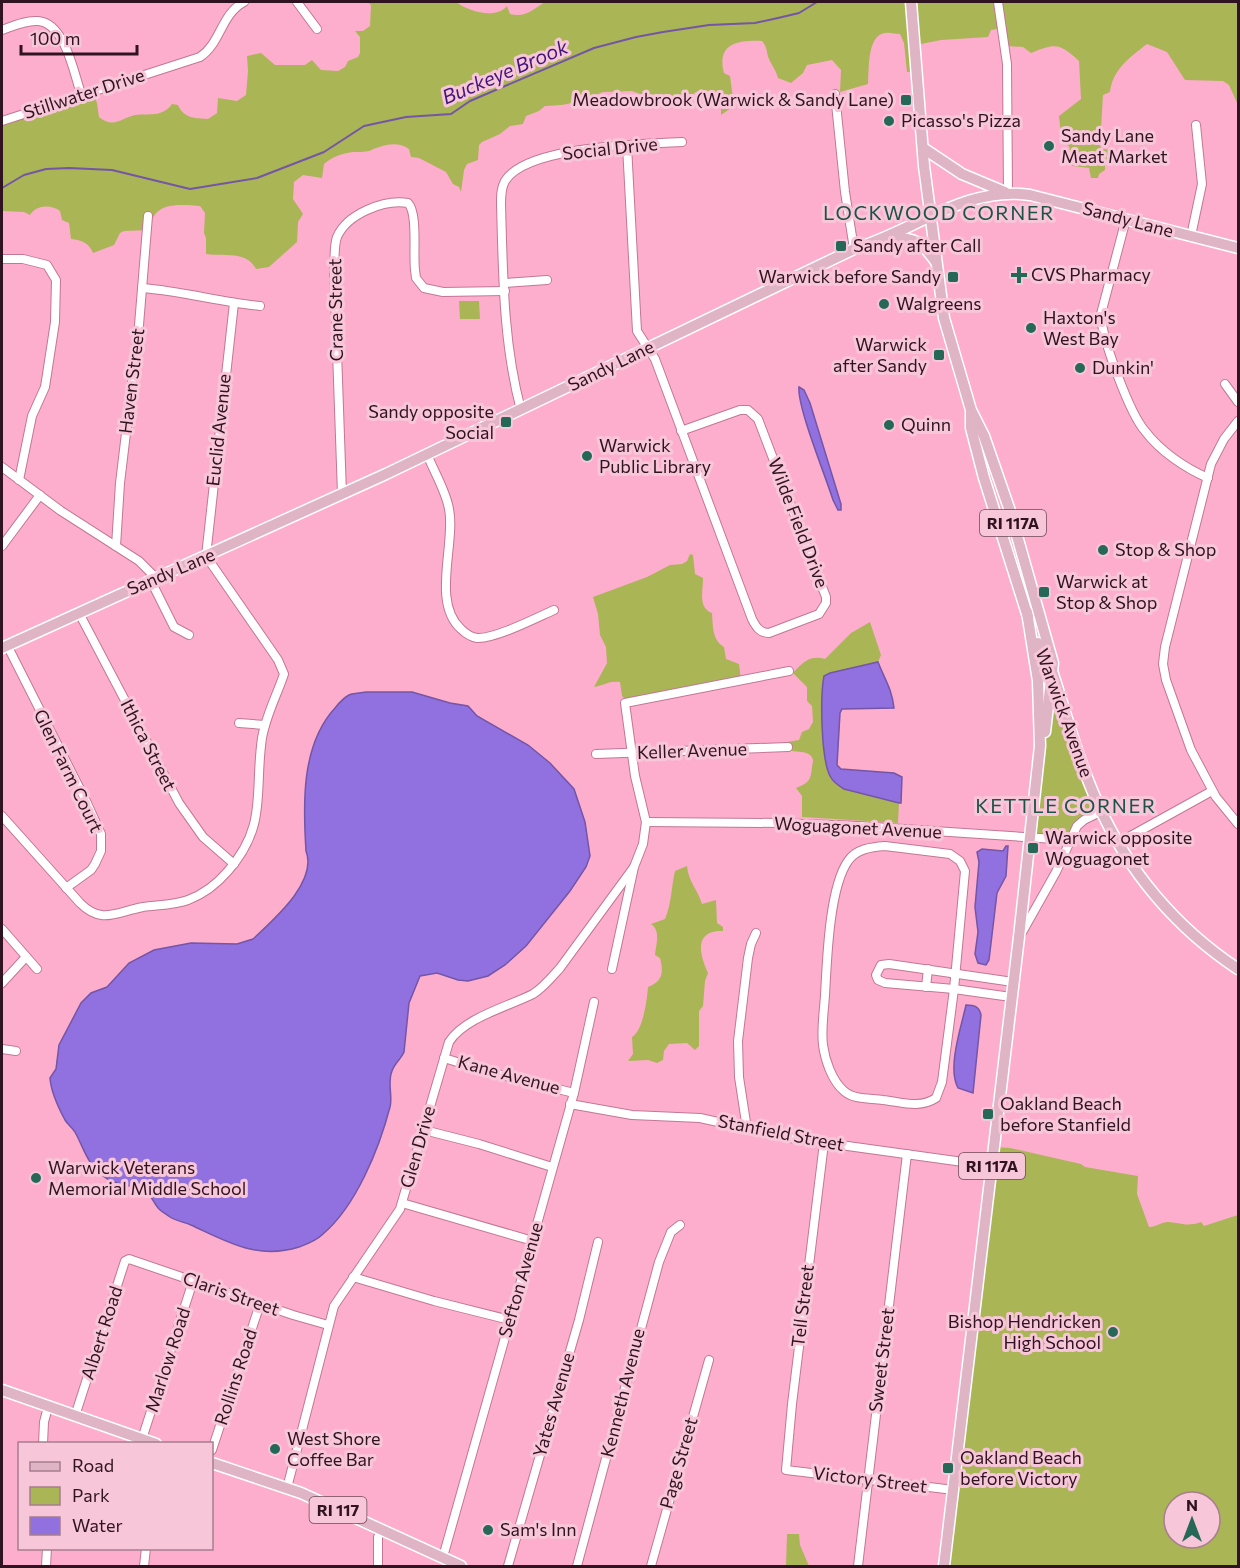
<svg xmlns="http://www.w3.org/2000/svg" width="1240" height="1568" font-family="Commissioner,sans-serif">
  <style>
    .green { fill: #aab555; fill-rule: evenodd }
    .water { fill: #9171e0; stroke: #7455a6; stroke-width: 1.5 }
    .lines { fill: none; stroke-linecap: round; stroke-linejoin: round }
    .stream { stroke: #7455a6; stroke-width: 2 }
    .minor-casing { stroke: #c27795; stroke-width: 10 }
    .major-casing { stroke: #fff; stroke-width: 13 }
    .minor { stroke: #fff; stroke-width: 8 }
    .major { stroke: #dfb4c5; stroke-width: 10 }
    .poi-dot { fill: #256858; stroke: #f7c6d8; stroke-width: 2 }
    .labels { text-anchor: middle; stroke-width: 6; stroke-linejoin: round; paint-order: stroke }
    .shield { fill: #f7c6d8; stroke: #6c4957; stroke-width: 1.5 }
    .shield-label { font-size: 16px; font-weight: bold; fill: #301320 }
    .street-label { font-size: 18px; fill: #301320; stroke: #f7c6d8 }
    .poi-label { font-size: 18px; fill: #301320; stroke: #f7c6d8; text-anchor: start }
    .water-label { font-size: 20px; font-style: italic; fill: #3f167a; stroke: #f7c6d8 }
    .neighbourhood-label { font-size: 20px; letter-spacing: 1.5px; fill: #1e5246; stroke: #f7c6d8 }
  </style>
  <rect width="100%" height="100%" fill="#feaecd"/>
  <g class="green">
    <path d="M368,2H456C468,11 496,20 507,6L510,14C526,18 533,9 545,2H1238V105L1229,85L1223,81L1185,80L1167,52L1147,44C1129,58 1113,69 1110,92L1103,95L1100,146L1103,149L1111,150L1105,163V170L1099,174L1098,178H1091L1089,168L1065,165L1072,164V159L1069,146L1062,143L1059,116L1081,99L1079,61C1059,43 1056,43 1031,53L1023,47L1007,46L1002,28L991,30L988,37L941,40L916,45L917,71L907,72L904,43L900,34C895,34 890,32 885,33C867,35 869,70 868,84L840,92L841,70L832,60L807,65L803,73L791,83L778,78C776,70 772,66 769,59C766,52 768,48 762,41C739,40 716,43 724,73L730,76L734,106L721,115V99L715,92C705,91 695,88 690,99H676L670,94L648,97L632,91L603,92L581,101L562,105L545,106L539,111L526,116L523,124L510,126L500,134L482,142L479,145L478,160L467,164L464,170L461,192L459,187L453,184L446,172L419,158L411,157L409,149C396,140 381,146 369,151C365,152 358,152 354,152C343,153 333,156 324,164L322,178L303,175L294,182L293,199L303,214L298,222L297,242L269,267L256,269C246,250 224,257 206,254V238L204,233L205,213L200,206C186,205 162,202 154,216C152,219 152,226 150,230L124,231L120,233L114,245L93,253C89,243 82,240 71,239L69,223L62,220L60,211C51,204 36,205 30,215L24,212L2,211V120L92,90L97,103L99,117C114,129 121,118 135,115C149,113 162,118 172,104L178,105C184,119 196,118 208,119L217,113L218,98L237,101L246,95L248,71L247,56L261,53L275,65H305L312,60L321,70L338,71L345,67L348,61L358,57L360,53V37L355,31H363L370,26L371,5Z"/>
    <polygon points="459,301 479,301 480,319 460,319"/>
    <path d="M690,554L693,555L695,574L703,578C703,591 698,608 712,613C713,626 712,640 724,647L726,659L739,664L741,680L627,701L622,696L620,682C606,681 607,685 594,687L607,663L606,647L600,635L598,614L593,597L647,577L670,565L682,564L687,561Z"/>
    <path d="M870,622L881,655L878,662L831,673L838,785L844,789L899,803L898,823L802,817V796L796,788C809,783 811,780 812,766C813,762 814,760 811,756C807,751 797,752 792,751L788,747L775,748L781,743L799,740L802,732L809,729L813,722L812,706L807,701V687L793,673C803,662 810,655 825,659L851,633Z"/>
    <polygon points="1045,662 1099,807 1072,837 1031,835 1042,736"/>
    <path d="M687,866C688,881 698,890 702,904L716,900L717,923L723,927V931C694,930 699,954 708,973L705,981L703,1006L699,1011V1046L695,1050L687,1043L669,1044L664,1051L663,1060L657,1063L648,1060L628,1061L633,1054L632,1037C643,1031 647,1000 648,987C662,981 664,974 660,958L655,955C656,944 661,931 651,924L665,919C672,902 671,888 675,871Z"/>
    <path d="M994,1147L1010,1148L1081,1164L1085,1167L1138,1176L1137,1194L1149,1227C1156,1227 1162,1222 1168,1222C1182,1223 1187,1227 1201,1222L1204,1226L1238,1215V1566H945ZM1174,1502H1210V1538H1174Z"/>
    <polygon points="787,1534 799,1534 800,1545 809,1566 786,1566"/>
  </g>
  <g class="water">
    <path d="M799,387L804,390L810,403L841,504V510H838L833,500C826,477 797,407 799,387Z"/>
    <path d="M878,662C885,680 892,689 894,708L842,709L840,713L837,765L841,769L894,773L902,777L901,803H899L844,789C839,786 833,782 830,776C821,758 820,697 824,676L830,673Z"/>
    <path d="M367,692H412L450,703L468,706L477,716L528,745L550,763L574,789L585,822L590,856L586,867L570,891L526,946L505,965L488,976L468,981L458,980L437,973L420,976L409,1003L404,1052C401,1059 394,1064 392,1071C387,1083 393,1096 390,1107C379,1149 356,1206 323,1234C316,1241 307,1244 299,1247C257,1260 228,1242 191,1225C184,1222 176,1221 170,1217C166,1214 162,1212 159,1209C153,1203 152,1195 145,1191C132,1184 115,1186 103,1176C88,1165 84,1149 76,1134C74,1129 68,1125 65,1120C58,1107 51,1092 50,1078L56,1069L59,1045L81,1003L91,993L107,987L129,963L154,950L191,943L237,944L253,939C273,920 318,882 306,851C303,804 301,745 335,708C339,703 343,698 349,695C354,693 361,693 367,692Z"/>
    <polygon points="1006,846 1008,846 1006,876 997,893 989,960 986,965 978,963 975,954 978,932 975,907 979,862 977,852 982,849 1003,851"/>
    <path d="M966,1005C974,1005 979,1006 981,1015L973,1093L958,1088C947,1068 961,1028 966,1005Z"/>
  </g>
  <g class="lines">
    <polyline class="stream" points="2,188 24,175 46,169 69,168 112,170 190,189 257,178 324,152 364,126 406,117 451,114 470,101 594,48 636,37 663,32 709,25 755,23 778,18 799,13 817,2"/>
    <g class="minor-casing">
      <g id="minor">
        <polyline points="297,2 317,29"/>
        <polyline points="998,2 1007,64 1008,193"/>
        <path d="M2,30C13,26 26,20 38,21C65,23 74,73 81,94"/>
        <polyline points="835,94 845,192 854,249"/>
        <path d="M2,121L200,57C221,43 221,14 244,2"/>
        <path d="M627,146L637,331L655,359L752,619C756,627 760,633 769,633L819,614L826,603V597L758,419L748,410H740L681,431"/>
        <path d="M1126,219L1101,314C1101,337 1130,414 1145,431C1160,451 1185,468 1208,478"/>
        <polyline points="1191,236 1202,184 1196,125"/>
        <polyline points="2,259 23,259 47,265 56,280 55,322 45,387 32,416 19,480"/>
        <polyline points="505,283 547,280"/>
        <path d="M142,288C182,291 220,302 260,306"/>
        <polyline points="1225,384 1238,402"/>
        <path d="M521,410C503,343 503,273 501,204C501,196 501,188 505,181C526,146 644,144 682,142"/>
        <polyline points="1238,421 1224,439 1211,464 1165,647 1163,664 1166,680 1191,750 1216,797 1238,824"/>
        <path d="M427,454C434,472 446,491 449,509C456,543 431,602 461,629C465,633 471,637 477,638C495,639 536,618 554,610"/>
        <polyline points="2,467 61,511 139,561 155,577"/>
        <path d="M342,494L334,266C335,257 334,245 337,237C347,214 384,199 408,203C418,213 413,254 415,270L416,278L424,288L443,292L505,291"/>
        <polyline points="2,546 40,495"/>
        <polyline points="116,546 120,483 139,325 148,216"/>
        <polyline points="150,579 174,627 189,635"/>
        <polyline points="79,613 179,803 203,837 234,864"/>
        <polyline points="7,645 86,801 101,834 101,851 95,864 91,870 66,888"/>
        <polyline points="239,723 265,725"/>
        <polyline points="596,754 788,747"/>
        <path d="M2,816L80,903C102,925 116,912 143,907C157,905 175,905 188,900C204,894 216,885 228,871C268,825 254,793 262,738C266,715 277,695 284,674L278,660L206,556L234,303"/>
        <polyline points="646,822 779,823 858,826 1070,840"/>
        <polyline points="1118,843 1212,791"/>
        <path d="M885,846L950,854L960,861L965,871L954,989L942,1082L936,1098C919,1109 902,1102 883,1100C870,1098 854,1100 844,1091C832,1081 825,1060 823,1045C821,1029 824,1012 825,995C827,961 829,888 848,861C856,849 871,847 885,846Z"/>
        <polyline points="2,929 37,969"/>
        <polyline points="1020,936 1056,872 1077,826 1084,820 1102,811"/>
        <polyline points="612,969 634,867 643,844 646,822 635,776 625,703 789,671"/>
        <polyline points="2,983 26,957"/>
        <polyline points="926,987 928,969"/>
        <polyline points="1011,997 954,989 885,983 878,980 876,975 881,965 889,964 1013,982"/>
        <polyline points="2,1049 16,1051"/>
        <polyline points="444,1058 493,1073 574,1093"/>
        <polyline points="570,1104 632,1115 700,1118 790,1138 992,1166"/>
        <polyline points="747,1129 739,1077 738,1041 748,958 751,944 756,933"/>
        <polyline points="424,1130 479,1144 552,1167"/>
        <polyline points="824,1143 792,1404 786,1470 954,1490"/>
        <polyline points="402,1203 533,1241"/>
        <polyline points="353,1277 434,1301 510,1320"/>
        <polyline points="75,1416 125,1261 129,1259 293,1315 328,1325"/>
        <polyline points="142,1439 193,1281"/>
        <polyline points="43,1444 44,1422 48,1407"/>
        <polyline points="212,1450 260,1304"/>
        <path d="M287,1488L334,1306L400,1209L449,1042C464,1018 507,1007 533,994C543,988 552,977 560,968L634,867"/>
        <polyline points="443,1557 574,1093 594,1002"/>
        <polyline points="46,1566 47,1548"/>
        <polyline points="144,1566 146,1548"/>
        <polyline points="378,1566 378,1537 382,1529"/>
        <polyline points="508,1566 579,1320 598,1242"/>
        <polyline points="577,1566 659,1262 671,1232 680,1225"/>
        <polyline points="651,1566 709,1360"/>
        <polyline points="858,1566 907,1154"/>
      </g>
    </g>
    <g class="major-casing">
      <g id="major">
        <polyline points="911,2 924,166 944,318 971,410 984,436 1010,511 1053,663 1045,732"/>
        <polyline points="923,148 962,174 1005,192"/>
        <path d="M890,238C915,237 922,242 936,262"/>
        <polyline points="971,413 971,428 984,478 1028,617"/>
        <path d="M1038,643L1046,665L1053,674C1067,717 1079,762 1098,804C1128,871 1176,928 1238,969"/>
        <path d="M2,648L386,474L854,249C912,232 967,185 1030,195L1238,248"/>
        <polyline points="2,1390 156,1444"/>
        <polyline points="212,1463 301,1493 461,1566"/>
        <polyline points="944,1566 1019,937 1040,746 1038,681 1027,612"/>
      </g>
    </g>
    <use href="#minor" class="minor"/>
    <use href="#major" class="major"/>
  </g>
  <g class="poi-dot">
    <rect x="900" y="94" width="12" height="12" rx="3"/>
    <circle cx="889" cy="121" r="6"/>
    <circle cx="1049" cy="146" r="6"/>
    <rect x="835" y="240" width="12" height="12" rx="3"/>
    <path d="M1016 266h6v6h6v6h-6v6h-6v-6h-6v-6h6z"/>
    <rect x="947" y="271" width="12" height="12" rx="3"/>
    <circle cx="884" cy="304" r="6"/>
    <circle cx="1031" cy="328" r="6"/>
    <rect x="933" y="349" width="12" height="12" rx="3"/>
    <circle cx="1080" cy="368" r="6"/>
    <rect x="500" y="416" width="12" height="12" rx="3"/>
    <circle cx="889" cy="425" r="6"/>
    <circle cx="587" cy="456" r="6"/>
    <circle cx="1103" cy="550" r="6"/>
    <rect x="1038" y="586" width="12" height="12" rx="3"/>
    <rect x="1027" y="842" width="12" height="12" rx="3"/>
    <rect x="982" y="1108" width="12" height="12" rx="3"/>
    <circle cx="36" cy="1178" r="6"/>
    <circle cx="1113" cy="1332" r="6"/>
    <circle cx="275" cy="1449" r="6"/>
    <rect x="942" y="1462" width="12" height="12" rx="3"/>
    <circle cx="488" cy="1530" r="6"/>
  </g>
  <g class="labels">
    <g class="shield">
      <rect x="980" y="510" width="66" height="26" rx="4.5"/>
      <rect x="959" y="1153" width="66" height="26" rx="4.5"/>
      <rect x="309.5" y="1497" width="57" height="26" rx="4.5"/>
    </g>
    <g class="shield-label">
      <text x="1013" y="529">RI 117A</text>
      <text x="992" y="1172">RI 117A</text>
      <text x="338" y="1516">RI 117</text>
    </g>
    <g class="street-label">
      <text transform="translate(84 94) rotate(-18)" y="6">Stillwater Drive</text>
      <text transform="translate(610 149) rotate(-6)" y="6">Social Drive</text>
      <text transform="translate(1128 220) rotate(15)" y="6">Sandy Lane</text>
      <text transform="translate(336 310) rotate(-91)" y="6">Crane Street</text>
      <text transform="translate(611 366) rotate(-26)" y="6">Sandy Lane</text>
      <text transform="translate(132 381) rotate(-83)" y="6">Haven Street</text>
      <text transform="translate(219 430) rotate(-84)" y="6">Euclid Avenue</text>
      <text transform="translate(798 523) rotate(69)" y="6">Wilde Field Drive</text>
      <text transform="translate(171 572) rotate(-23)" y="6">Sandy Lane</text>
      <text transform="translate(1064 713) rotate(70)" y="6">Warwick Avenue</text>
      <text transform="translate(148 745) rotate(63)" y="6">Ithica Street</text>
      <text transform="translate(692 751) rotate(-2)" y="6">Keller Avenue</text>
      <text transform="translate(68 771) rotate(64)" y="6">Glen Farm Court</text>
      <text transform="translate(858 828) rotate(3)" y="6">Woguagonet Avenue</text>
      <text transform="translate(509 1075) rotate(15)" y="6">Kane Avenue</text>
      <text transform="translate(781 1133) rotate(11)" y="6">Stanfield Street</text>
      <text transform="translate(418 1147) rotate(-74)" y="6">Glen Drive</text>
      <text transform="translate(521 1280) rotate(-74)" y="6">Sefton Avenue</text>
      <text transform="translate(231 1294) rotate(19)" y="6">Claris Street</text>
      <text transform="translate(803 1306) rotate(-83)" y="6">Tell Street</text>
      <text transform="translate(102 1333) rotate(-72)" y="6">Albert Road</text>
      <text transform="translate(168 1360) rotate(-72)" y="6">Marlow Road</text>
      <text transform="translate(882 1360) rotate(-83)" y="6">Sweet Street</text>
      <text transform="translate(236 1377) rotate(-72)" y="6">Rollins Road</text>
      <text transform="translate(623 1393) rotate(-76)" y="6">Kenneth Avenue</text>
      <text transform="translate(554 1405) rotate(-74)" y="6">Yates Avenue</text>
      <text transform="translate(679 1463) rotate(-74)" y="6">Page Street</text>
      <text transform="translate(870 1480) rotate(7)" y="6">Victory Street</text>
    </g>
    <g class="poi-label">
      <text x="894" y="106" text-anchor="end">Meadowbrook (Warwick &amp; Sandy Lane)</text>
      <text x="901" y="127">Picasso's Pizza</text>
      <text x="1061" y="142">Sandy Lane<tspan x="1061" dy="21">Meat Market</tspan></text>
      <text x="853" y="252">Sandy after Call</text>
      <text x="1031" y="281">CVS Pharmacy</text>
      <text x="941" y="283" text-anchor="end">Warwick before Sandy</text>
      <text x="896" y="310">Walgreens</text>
      <text x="1043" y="324">Haxton's<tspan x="1043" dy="21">West Bay</tspan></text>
      <text x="927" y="351" text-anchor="end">Warwick<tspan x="927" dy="21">after Sandy</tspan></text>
      <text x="1092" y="374">Dunkin'</text>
      <text x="494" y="418" text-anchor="end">Sandy opposite<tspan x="494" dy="21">Social</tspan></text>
      <text x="901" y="431">Quinn</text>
      <text x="599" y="452">Warwick<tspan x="599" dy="21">Public Library</tspan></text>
      <text x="1115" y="556">Stop &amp; Shop</text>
      <text x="1056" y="588">Warwick at<tspan x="1056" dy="21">Stop &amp; Shop</tspan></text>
      <text x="1045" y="844">Warwick opposite<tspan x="1045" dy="21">Woguagonet</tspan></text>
      <text x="1000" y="1110">Oakland Beach<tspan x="1000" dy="21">before Stanfield</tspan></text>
      <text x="48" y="1174">Warwick Veterans<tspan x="48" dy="21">Memorial Middle School</tspan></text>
      <text x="1101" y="1328" text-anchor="end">Bishop Hendricken<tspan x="1101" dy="21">High School</tspan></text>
      <text x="287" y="1445">West Shore<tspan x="287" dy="21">Coffee Bar</tspan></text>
      <text x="960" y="1464">Oakland Beach<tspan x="960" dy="21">before Victory</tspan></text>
      <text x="500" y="1536">Sam's Inn</text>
    </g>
    <g class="water-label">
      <text transform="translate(505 72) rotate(-23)" y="7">Buckeye Brook</text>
    </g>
    <g class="neighbourhood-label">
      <text x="939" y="220">LOCKWOOD CORNER</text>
      <text x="1066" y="813">KETTLE CORNER</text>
    </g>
  </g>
  <rect width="1240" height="1568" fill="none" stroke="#301320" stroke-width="6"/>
  <rect x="18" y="1442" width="195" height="108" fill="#f7c6d8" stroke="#a77e8e" stroke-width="1.5"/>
  <rect x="30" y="1462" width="30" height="9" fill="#dfb4c5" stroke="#a77e8e" stroke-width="1.5"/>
  <text x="72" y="1472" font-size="18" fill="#301320">Road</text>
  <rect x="30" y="1487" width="30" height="18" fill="#aab555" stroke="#a77e8e" stroke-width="1.5"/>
  <text x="72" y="1502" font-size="18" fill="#301320">Park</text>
  <rect x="30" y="1517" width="30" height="18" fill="#9171e0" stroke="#a77e8e" stroke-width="1.5"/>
  <text x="72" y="1532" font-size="18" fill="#301320">Water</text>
  <g transform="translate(1192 1520)"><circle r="28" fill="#f7c6d8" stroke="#a77e8e" stroke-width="1.5"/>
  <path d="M0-4.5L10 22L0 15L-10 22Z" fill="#256858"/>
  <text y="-9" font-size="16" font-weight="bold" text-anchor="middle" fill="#301320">N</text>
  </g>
  <path d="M21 45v9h116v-9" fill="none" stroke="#301320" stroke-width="3"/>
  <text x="30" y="45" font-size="18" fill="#301320" stroke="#f7c6d8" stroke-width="4.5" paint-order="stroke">100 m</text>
</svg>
